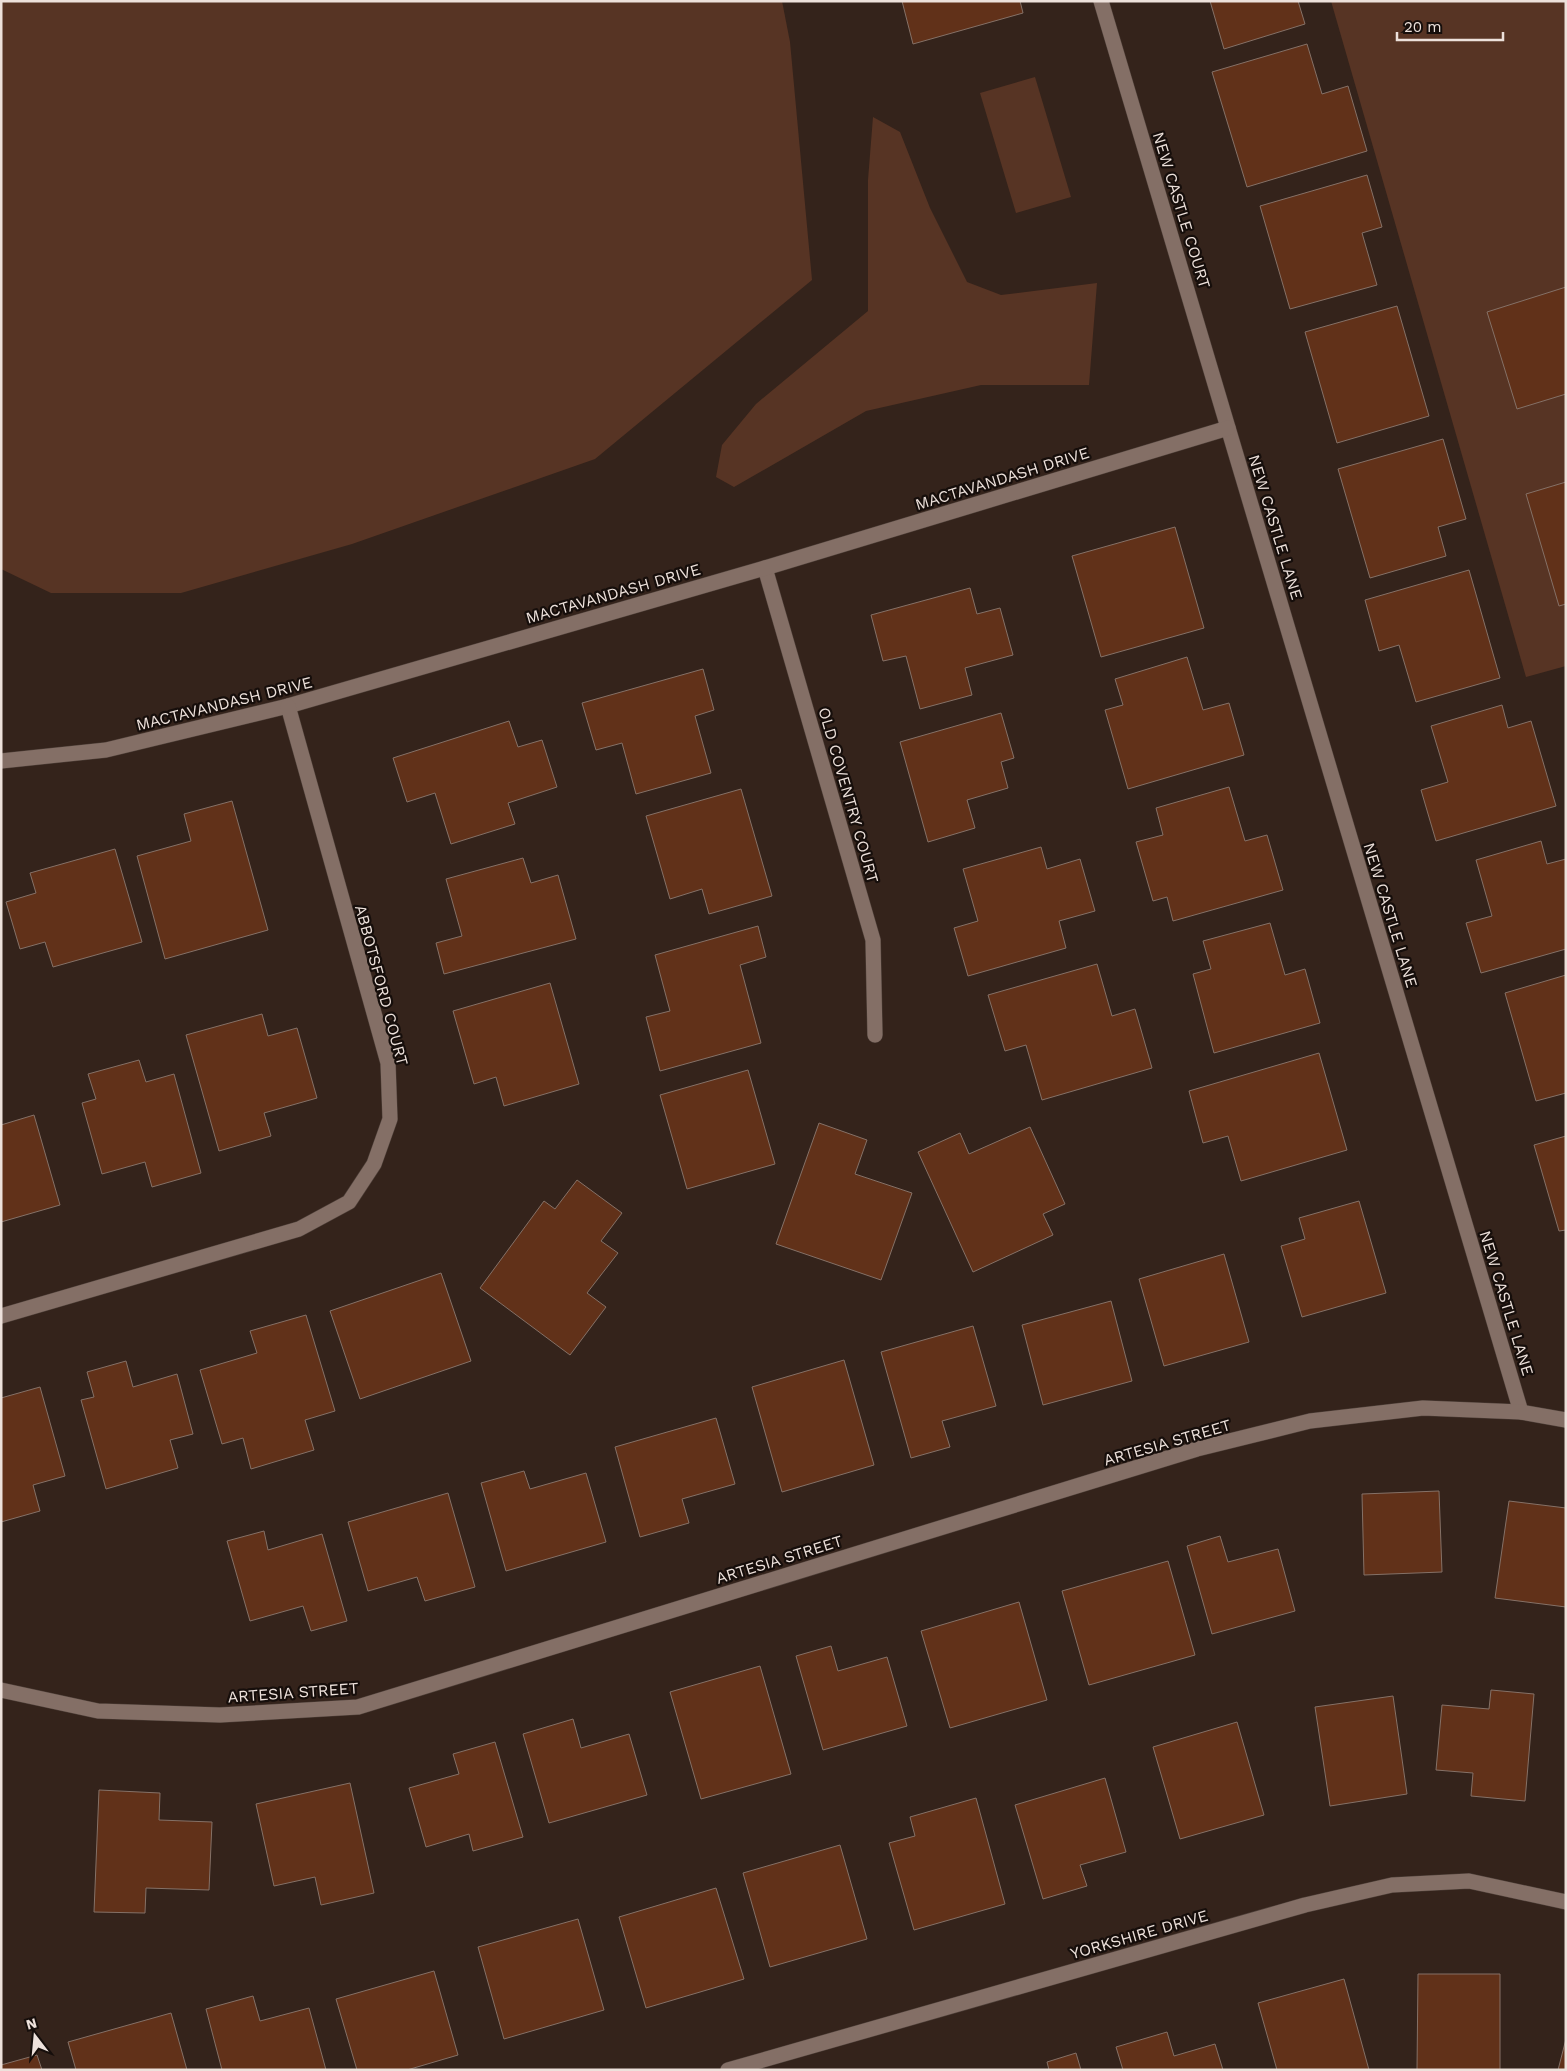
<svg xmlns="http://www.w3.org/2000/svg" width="1567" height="2071" font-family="'Work Sans',sans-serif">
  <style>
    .green { fill: #573424 }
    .building { fill: #613119; stroke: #857167 }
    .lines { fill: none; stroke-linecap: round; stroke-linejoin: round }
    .minor-casing { stroke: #4d3f38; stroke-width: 16 }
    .minor { stroke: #846f66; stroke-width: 15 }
    .labels { text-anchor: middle; stroke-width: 4.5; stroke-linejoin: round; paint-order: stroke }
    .street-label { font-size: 16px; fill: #ede1db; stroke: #160e0b }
  </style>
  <rect width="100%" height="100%" fill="#34231b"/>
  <g class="green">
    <polygon points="1,1 782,1 790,42 812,280 595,459 352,544 181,593 51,593 1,569"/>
    <polygon points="1331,1 1566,1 1566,666 1526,677"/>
    <polygon points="1035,77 1071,197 1016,213 980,93"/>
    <polygon points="873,117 900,132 930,208 967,282 1001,295 1097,283 1089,385 981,385 866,411 734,487 716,477 722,445 756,404 868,311 868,180"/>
  </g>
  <g class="building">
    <polygon points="902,1 1020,1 1023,13 913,44"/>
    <polygon points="1210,1 1298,1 1305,24 1224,49"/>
    <polygon points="1307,44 1322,94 1348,86 1367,151 1247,187 1212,72"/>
    <polygon points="1367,175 1382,227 1362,233 1377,285 1290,309 1260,206"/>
    <polygon points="1566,287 1566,394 1517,409 1487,312"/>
    <polygon points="1397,306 1429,416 1337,443 1305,332"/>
    <polygon points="1443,439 1466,519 1438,527 1446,556 1370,578 1338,469"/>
    <polygon points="1566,482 1566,604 1559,606 1526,494"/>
    <polygon points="1175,527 1204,628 1101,657 1072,556"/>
    <polygon points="1469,570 1500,678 1416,702 1399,645 1379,651 1365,600"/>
    <polygon points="970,588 977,614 1000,608 1013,655 965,668 972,695 920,709 906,656 883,661 871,615"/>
    <polygon points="1187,657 1203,710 1229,703 1244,755 1128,789 1105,710 1123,705 1115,679"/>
    <polygon points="703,669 714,710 695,716 711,773 636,794 622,743 596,750 582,703"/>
    <polygon points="1502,705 1508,728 1531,721 1556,806 1436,841 1421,790 1448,782 1431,726"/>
    <polygon points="1001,713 1014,758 1001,762 1008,788 967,800 975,828 928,842 900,742"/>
    <polygon points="509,721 518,747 542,740 557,787 508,803 515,824 451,844 435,793 407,802 393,758"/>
    <polygon points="1229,787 1245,841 1267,835 1283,890 1173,921 1167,897 1153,901 1136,842 1163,835 1156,808"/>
    <polygon points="741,789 772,896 709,914 702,889 670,899 646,816"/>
    <polygon points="232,801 268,930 165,959 137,856 191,841 184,814"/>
    <polygon points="1541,841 1547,864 1566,859 1566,949 1481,973 1466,923 1492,916 1476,860"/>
    <polygon points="1041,847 1047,869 1080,859 1095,911 1059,921 1066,948 968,976 954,928 978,921 963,869"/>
    <polygon points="115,849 142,942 53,967 45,942 20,949 6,902 36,893 30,873"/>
    <polygon points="523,858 531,883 558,875 576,939 444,974 436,943 462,936 446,879"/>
    <polygon points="1270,923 1285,975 1305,969 1320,1023 1214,1053 1193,974 1211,969 1203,941"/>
    <polygon points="758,926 766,957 740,965 761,1043 660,1071 646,1017 670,1011 655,955"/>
    <polygon points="1097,964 1112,1016 1135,1009 1152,1068 1042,1100 1026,1045 1005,1051 988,995"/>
    <polygon points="1566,975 1566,1093 1536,1101 1505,993"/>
    <polygon points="550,983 579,1084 504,1106 496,1077 474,1084 453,1011"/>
    <polygon points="262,1014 268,1036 297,1028 317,1098 264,1113 271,1136 219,1151 186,1035"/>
    <polygon points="1319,1053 1347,1150 1241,1181 1228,1136 1203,1143 1189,1091"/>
    <polygon points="139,1060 146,1082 174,1074 201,1173 152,1187 145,1162 102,1174 82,1103 96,1099 88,1074"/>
    <polygon points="748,1070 775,1164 687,1189 660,1095"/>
    <polygon points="34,1115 60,1205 1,1222 1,1125"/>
    <polygon points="819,1123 867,1140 855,1174 912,1193 881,1280 776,1244"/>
    <polygon points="1030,1127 1065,1204 1043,1214 1053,1235 973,1272 918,1152 960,1133 969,1154"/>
    <polygon points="1566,1136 1566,1230 1559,1231 1534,1145"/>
    <polygon points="577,1180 622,1213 601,1241 618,1253 587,1293 606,1307 570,1355 480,1288 544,1201 555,1209"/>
    <polygon points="1359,1201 1386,1293 1302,1317 1281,1246 1305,1239 1299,1218"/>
    <polygon points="1224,1254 1249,1342 1164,1366 1139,1279"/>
    <polygon points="441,1273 471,1361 360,1399 330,1311"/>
    <polygon points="1111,1301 1132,1381 1043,1405 1022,1325"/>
    <polygon points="306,1315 335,1411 305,1420 314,1450 251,1469 243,1438 222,1444 200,1370 257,1353 250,1331"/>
    <polygon points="973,1326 996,1406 942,1421 950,1447 911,1458 881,1352"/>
    <polygon points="844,1360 874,1465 782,1492 752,1387"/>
    <polygon points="126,1361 133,1387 177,1374 193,1434 170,1440 178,1468 106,1489 81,1400 94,1397 87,1372"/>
    <polygon points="40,1387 65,1476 33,1485 40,1511 1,1522 1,1398"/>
    <polygon points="716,1418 735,1484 682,1499 689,1523 640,1537 615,1447"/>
    <polygon points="524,1471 530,1489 586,1473 606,1542 506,1571 481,1483"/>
    <polygon points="1439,1491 1442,1572 1364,1575 1362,1494"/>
    <polygon points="448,1493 475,1587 425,1601 417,1577 368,1591 348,1522"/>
    <polygon points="1509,1501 1566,1508 1566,1607 1495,1598"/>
    <polygon points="264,1531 268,1550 322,1534 347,1621 311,1631 303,1606 250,1621 227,1541"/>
    <polygon points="1220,1536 1228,1562 1278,1549 1295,1611 1212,1634 1187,1546"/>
    <polygon points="1168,1561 1195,1655 1089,1685 1062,1591"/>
    <polygon points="1019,1602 1047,1700 950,1728 921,1631"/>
    <polygon points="831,1646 838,1671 887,1657 907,1726 823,1750 796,1656"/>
    <polygon points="760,1666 791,1774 701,1799 670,1692"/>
    <polygon points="1491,1690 1534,1694 1525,1801 1471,1796 1473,1773 1436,1770 1442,1705 1489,1709"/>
    <polygon points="1393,1696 1407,1794 1330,1806 1315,1707"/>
    <polygon points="573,1719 581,1748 629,1734 647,1795 549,1823 523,1734"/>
    <polygon points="1237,1722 1264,1815 1180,1839 1153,1747"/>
    <polygon points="495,1742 523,1837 473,1851 469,1834 426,1847 409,1788 459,1774 453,1754"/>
    <polygon points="1105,1778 1126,1852 1080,1865 1087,1886 1043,1899 1015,1805"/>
    <polygon points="350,1783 374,1893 321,1905 315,1877 274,1886 256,1804"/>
    <polygon points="99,1790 160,1793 159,1820 212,1822 209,1890 146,1888 145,1913 94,1912"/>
    <polygon points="976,1798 1005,1904 914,1930 889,1843 915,1836 910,1817"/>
    <polygon points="840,1845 867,1939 770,1967 743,1873"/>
    <polygon points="716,1888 744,1979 646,2008 619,1917"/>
    <polygon points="578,1919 604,2010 504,2039 478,1947"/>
    <polygon points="434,1971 458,2055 407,2070 357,2070 336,1999"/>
    <polygon points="1418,1974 1500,1974 1500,2070 1417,2070"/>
    <polygon points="1344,1979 1369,2070 1277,2070 1258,2003"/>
    <polygon points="253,1996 260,2021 309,2008 326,2070 222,2070 206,2009"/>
    <polygon points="171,2013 187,2070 76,2070 68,2042"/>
    <polygon points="1167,2032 1174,2056 1215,2044 1223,2070 1123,2070 1116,2047"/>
    <polygon points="1566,2039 1566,2070 1558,2070"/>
    <polygon points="1076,2053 1081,2070 1049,2070 1047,2062"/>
    <polygon points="37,2055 42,2070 1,2070 1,2065"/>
  </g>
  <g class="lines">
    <g class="minor-casing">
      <g id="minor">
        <polyline points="1101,1 1521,1412"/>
        <polyline points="765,568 873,940 875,1035"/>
        <polyline points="1,761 106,750 288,706 765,568 1228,428"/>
        <polyline points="1,1316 299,1229 349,1202 374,1164 390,1119 388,1063 288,706"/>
        <polyline points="1,1690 98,1711 220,1715 358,1707 1197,1449 1310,1421 1423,1408 1521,1412 1566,1420"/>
        <polyline points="728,2070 1305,1905 1392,1885 1469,1881 1566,1902"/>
      </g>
    </g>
    <use href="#minor" class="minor"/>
  </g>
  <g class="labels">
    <g class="street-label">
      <text transform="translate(1182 210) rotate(73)" y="6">NEW CASTLE COURT</text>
      <text transform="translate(1002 478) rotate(-17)" y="6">MACTAVANDASH DRIVE</text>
      <text transform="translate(1276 527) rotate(73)" y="6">NEW CASTLE LANE</text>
      <text transform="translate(613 593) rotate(-16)" y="6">MACTAVANDASH DRIVE</text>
      <text transform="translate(224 703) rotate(-14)" y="6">MACTAVANDASH DRIVE</text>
      <text transform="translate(849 795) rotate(74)" y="6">OLD COVENTRY COURT</text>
      <text transform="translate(1391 915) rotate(73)" y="6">NEW CASTLE LANE</text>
      <text transform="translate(382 985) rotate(75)" y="6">ABBOTSFORD COURT</text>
      <text transform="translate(1507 1303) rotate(73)" y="6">NEW CASTLE LANE</text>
      <text transform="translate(1167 1442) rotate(-16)" y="6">ARTESIA STREET</text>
      <text transform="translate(779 1559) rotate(-17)" y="6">ARTESIA STREET</text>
      <text transform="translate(293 1692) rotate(-4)" y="6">ARTESIA STREET</text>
      <text transform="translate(1139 1934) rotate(-16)" y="6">YORKSHIRE DRIVE</text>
    </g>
  </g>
  <rect width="1567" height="2071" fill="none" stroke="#ede1db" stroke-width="5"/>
  <g transform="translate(35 2036) rotate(344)" stroke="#160e0b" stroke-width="4" paint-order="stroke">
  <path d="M0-4L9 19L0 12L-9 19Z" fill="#ede1db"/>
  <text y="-8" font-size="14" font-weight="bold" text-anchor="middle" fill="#ede1db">N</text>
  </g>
  <path d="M1397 32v8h106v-8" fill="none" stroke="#ede1db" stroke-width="2.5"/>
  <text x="1404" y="32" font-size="15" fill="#ede1db" stroke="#160e0b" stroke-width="4" paint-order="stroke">20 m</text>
</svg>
